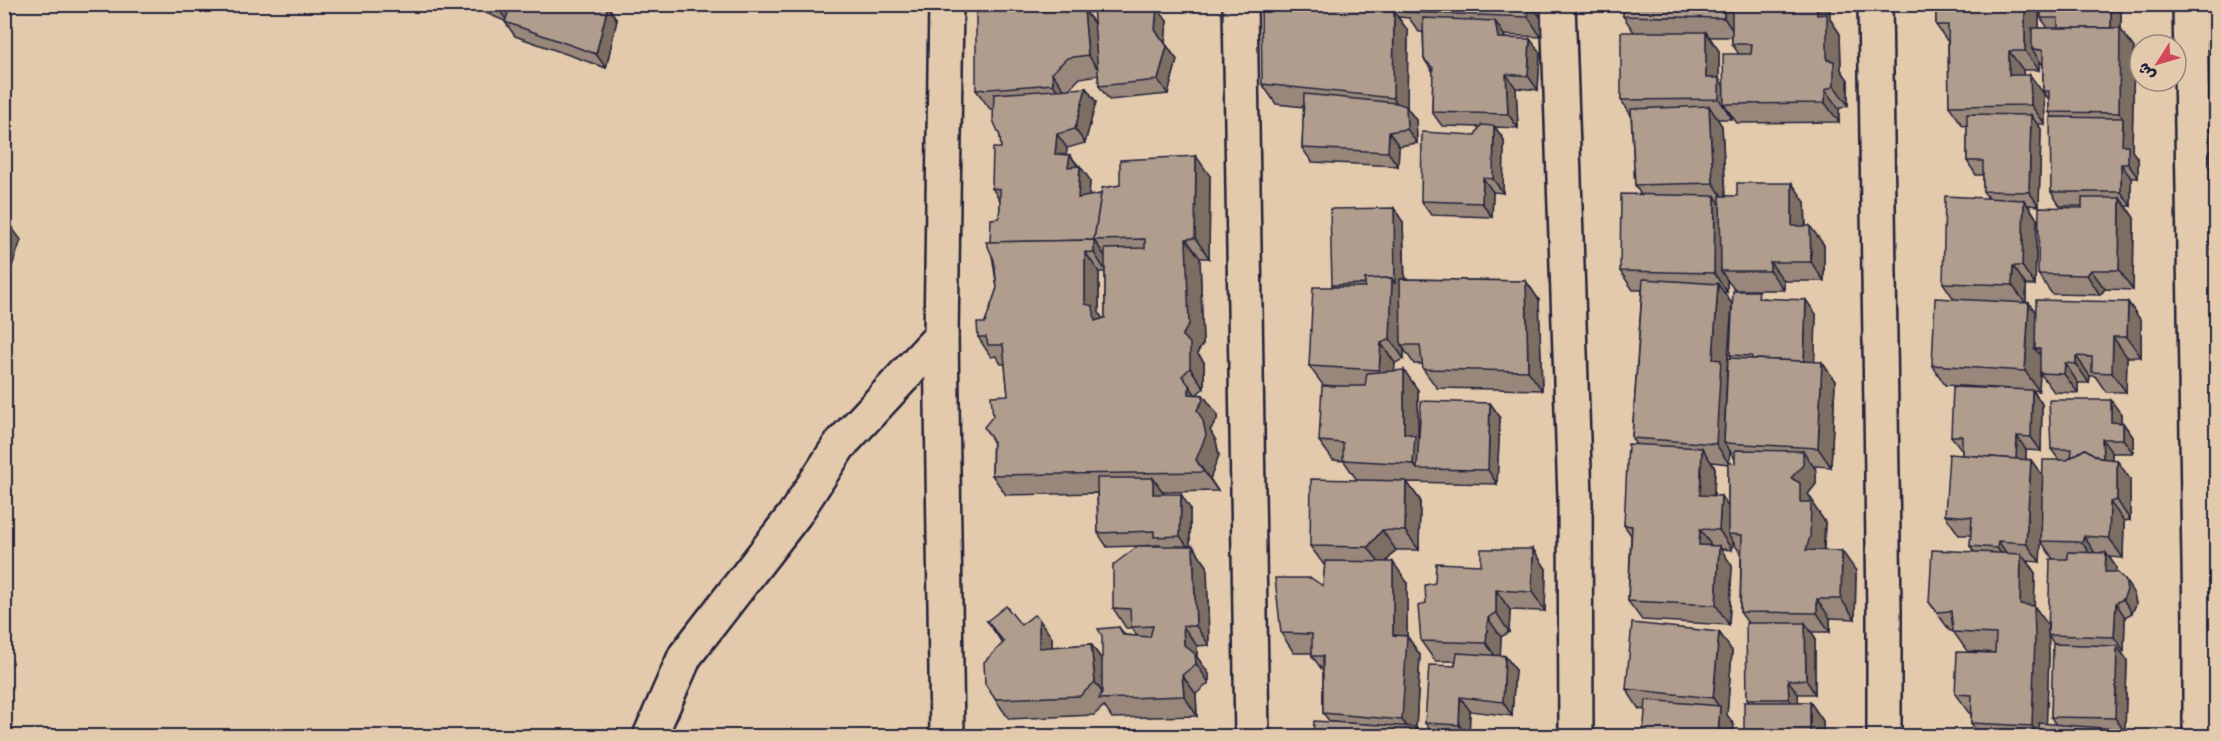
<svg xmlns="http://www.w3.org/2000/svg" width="2221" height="741" font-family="'Indie Flower','Playpen Sans Arabic',sans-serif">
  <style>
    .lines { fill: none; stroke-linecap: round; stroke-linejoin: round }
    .street-casing { stroke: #22223b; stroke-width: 38 }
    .street { stroke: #e4caac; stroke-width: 33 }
    .wall { fill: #98877a; stroke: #22223b; stroke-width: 1.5; fill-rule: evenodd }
    .shaded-wall { fill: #7c6e63; stroke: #22223b; stroke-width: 1.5 }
    .building { fill: #b19d8e; stroke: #22223b; stroke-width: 1.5; fill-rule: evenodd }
  </style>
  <rect width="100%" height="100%" fill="#e4caac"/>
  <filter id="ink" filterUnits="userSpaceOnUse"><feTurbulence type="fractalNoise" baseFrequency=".0167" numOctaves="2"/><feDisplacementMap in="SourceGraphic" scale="12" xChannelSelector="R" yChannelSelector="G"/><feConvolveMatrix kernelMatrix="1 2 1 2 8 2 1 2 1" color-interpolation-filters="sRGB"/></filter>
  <g filter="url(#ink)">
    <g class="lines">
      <g class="street-casing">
        <g id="street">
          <polyline points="946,4 941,336 947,736"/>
          <polyline points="1240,4 1252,736"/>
          <polyline points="1558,4 1575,498 1576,736"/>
          <polyline points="1875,4 1884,611 1884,736"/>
          <polyline points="2190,4 2200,622 2200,736"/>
          <polyline points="650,736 685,656 795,514 839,446 941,336"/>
        </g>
      </g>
      <use href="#street" class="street"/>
    </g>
    <g class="wall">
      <polygon points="464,4 604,4 608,6 617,20 606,68 515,36 505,22 505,21"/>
      <path d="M994,4H1090V12H1086L1094,23L1167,21L1165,43L1177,60L1168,94L1109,100L1099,86L1098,75L1080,78L1068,90L1086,88L1096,102L1085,143L1067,148L1066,155H1070L1090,180L1089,196L1210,176L1209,258H1200L1203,344L1197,353L1204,362V388L1197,394L1203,395L1217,414V420L1210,430L1216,441L1219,455L1210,479L1218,491L1163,492V494L1190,508V546H1193L1207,566L1209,645L1197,646V657L1209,674V683L1196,694L1197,716L1112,718L1104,706L1094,715L1009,719L995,699L1003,644L987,621L1021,625L1052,638V647L1091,644L1102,660L1119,627L1125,635L1137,636L1132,628H1126L1113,608L1138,546L1107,547L1098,533L1097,493L1006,495L992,475L993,416L1008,395L1005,364H1001L996,356L991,357L978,337L985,323L997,288L990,242L999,218L1000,207V200L992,188L1001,148L1000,136L993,109H990L976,90L997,12L995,9ZM1099,272H1105V318L1102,319L1099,313ZM1160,545L1161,546H1138Z"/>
      <polygon points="1305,4 1531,4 1541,18 1541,37 1504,35 1505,38 1530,39 1540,53 1538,90 1516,88 1518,128 1495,127 1504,140 1503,193 1493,192 1492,217 1431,215 1421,201 1475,135 1480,127 1442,126 1432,112 1433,72 1424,59 1423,32 1419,32 1409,18 1398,17 1408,31 1407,108 1416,120 1417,143 1399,146 1398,166 1312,162 1302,148 1304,107 1276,104 1262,84"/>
      <path d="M1936,4H2039V28H2048L2041,18V4H2121V30L2134,48L2132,151L2138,159V178H2131V206H2126L2134,218L2133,290L2105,289L2100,295L2052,294L2038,274L2082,208V206H2060L2051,192L2052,117L2049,112V100L2043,91V65L2039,60V70H2023V75L2044,94L2045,124H2038L2041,129L2039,206L2028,205L2037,219L2035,285H2026V303H2029L2036,313L2128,302L2141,321V357H2127L2126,392H2106L2095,376H2090L2089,383H2078V393L2054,392L2040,373V364L2039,391L2033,390L2042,404L2041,451L2026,450V459L2031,460L2042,476L2059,460L2051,449L2121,414V423H2123L2133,437V453H2112V459L2130,479V520L2124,521L2123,558L2109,557L2116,567L2115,572L2134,594L2136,604L2132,613L2125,617L2124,651H2121L2127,660L2125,730L2152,732L2155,736H1980L1971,723V713H1969L1955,694L1995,653L1967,651L1953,631H1950L1929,602L1974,552L1970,546L1971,535H1959L1945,515L1962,455V450L1951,436L2008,389L1945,385L1932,365L1954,299L1943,283L1988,198L1983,191V175H1976L1967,161V125L1963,126L1949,106L1948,42L1936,25ZM2041,541L2053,559L2048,635L2054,644L2051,717L2056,725L2046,724L2049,655L2048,625L2034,606L2035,573L2027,561L2040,562Z"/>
      <path d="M1623,16L1830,19L1840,34L1841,70L1848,80V105L1839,109V122L1737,123L1732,116V119H1717L1722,126L1726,196L1805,202L1806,226L1824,245V281H1784V290H1735L1727,280V292H1724L1732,304L1727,369L1732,358L1730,355L1763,298L1816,314L1814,362L1835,381L1831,467L1814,466L1816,470V484L1808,494L1814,503V506L1825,522L1824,551L1856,571L1855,619L1830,618V632H1811L1815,637V694H1798V702H1810L1823,721V736H1744L1749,702L1747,699L1748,623L1740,612L1741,554L1733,542L1732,550L1720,549L1732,566L1729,625L1642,620L1628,601L1631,535L1624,525L1636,445L1632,438L1642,290H1633L1620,271L1641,195L1635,185L1631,115L1621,100L1634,32ZM1709,37H1732V44L1739,54L1723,85L1719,79V51ZM1730,451L1735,459V463H1729ZM1712,462L1728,464V506L1714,496L1715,468Z"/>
      <polygon points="1403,222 1405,279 1526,281 1539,300 1542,390 1437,388 1423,369 1423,364 1414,364 1404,349 1404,359 1395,363 1394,371 1418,390 1418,440 1490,403 1500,417 1497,484 1407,482 1420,500 1419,550 1396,550 1386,562 1407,582 1407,636 1420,655 1416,728 1330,722 1323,713 1323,671 1312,656 1312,653 1294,653 1281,633 1323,586 1325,565 1324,565 1310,546 1357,480 1344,461 1333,460 1319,441 1335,386 1323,385 1309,366 1333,287 1332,285"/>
      <polygon points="1533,549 1546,569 1545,611 1510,610 1509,632 1501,637 1500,655 1505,656 1515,669 1512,716 1470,711 1469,736 1434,736 1425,723 1455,666 1456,661 1435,661 1421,641 1426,603 1435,583 1481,565"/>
      <polygon points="1719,632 1732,651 1727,715 1734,725 1639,709 1626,689"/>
    </g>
    <g class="shaded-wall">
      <polygon points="495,4 513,4 507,21"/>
      <polygon points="1057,4 1063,4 1070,13 1070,25"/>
      <polygon points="1085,4 1090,4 1090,12"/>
      <polygon points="1369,4 1375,4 1383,16 1369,10"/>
      <polygon points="1401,4 1410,4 1406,12"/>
      <polygon points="1528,4 1531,4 1541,18 1541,37 1528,17"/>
      <polygon points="1724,4 1737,4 1737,37 1724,18"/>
      <polygon points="1816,4 1830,4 1830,19 1840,34 1841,70 1848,80 1848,105 1834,86 1817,15"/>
      <polygon points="2025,4 2039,4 2039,50 2032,49 2039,60 2039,70 2025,51"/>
      <polygon points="2111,4 2121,4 2121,30 2134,48 2132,151 2138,159 2138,178 2128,164 2122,145 2123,118 2119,113 2111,34"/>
      <polygon points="608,6 617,20 606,68 596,54"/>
      <polygon points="1157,7 1167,21 1165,44 1155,30"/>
      <polygon points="1084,10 1098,29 1102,75 1088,55"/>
      <polygon points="1394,12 1408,31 1407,108 1416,120 1417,143 1407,129 1406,116 1393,98"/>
      <polygon points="1495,21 1504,35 1507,51 1498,38"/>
      <polygon points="1706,32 1719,51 1719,79 1732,98 1724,104 1732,116 1732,119 1719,99 1706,78"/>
      <polygon points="1530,39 1540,53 1538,90 1528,76"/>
      <polygon points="1167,46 1177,60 1168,94 1158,80"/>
      <polygon points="2009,51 2023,70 2023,95 2009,75"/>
      <polygon points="1052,73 1066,92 1066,104 1053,84"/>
      <polygon points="1506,74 1516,88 1518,128 1508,114"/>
      <polygon points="2030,75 2044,94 2045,124 2031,105"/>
      <polygon points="1086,88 1096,102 1085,143 1075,129"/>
      <polygon points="1825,90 1839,109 1839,122 1825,103"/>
      <polygon points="1709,106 1722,126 1726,202 1713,183"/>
      <polygon points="2031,115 2041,129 2039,206 2029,192"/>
      <polygon points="1494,126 1504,140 1503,193 1493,179"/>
      <polygon points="1389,132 1399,146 1398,166 1388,152"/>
      <polygon points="1057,134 1067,148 1065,168 1055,154"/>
      <polygon points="1070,155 1080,169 1068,167"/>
      <polygon points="1196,156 1210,176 1209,258 1195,238"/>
      <polygon points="2121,164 2131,178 2131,206 2121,192"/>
      <polygon points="1080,166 1090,180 1088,212 1078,198"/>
      <polygon points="1483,178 1493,192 1492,217 1482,203"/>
      <polygon points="1792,183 1805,202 1806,245 1792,226"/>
      <polygon points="1715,196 1728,216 1721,271 1727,280 1727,292 1714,273"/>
      <polygon points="2120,198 2134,218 2133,290 2119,270"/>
      <polygon points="2024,200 2037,219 2035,285 2022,266"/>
      <polygon points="1394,208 1403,222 1405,298 1401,345 1404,349 1404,359 1390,339"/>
      <polygon points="7,221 21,240 4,290 4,229"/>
      <polygon points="1810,226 1824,245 1824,281 1811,262"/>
      <polygon points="1186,239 1200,258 1203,344 1197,353 1204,362 1204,388 1190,368 1182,336"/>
      <polygon points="1094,240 1107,259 1107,273 1094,253"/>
      <polygon points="1085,252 1099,272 1099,313 1107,325 1095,321 1085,304"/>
      <polygon points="1770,262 1784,281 1784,290 1770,271"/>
      <polygon points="2013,266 2026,285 2026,304 2012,285"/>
      <polygon points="2091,270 2105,289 2100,295 2087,275"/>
      <polygon points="1526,281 1539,300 1542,390 1528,371"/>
      <polygon points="1718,284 1732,304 1727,369 1724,443 1730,451 1729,464 1716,444 1713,359"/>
      <polygon points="1806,300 1816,314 1814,380 1804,366"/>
      <polygon points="2128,302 2141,321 2141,357 2127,337"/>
      <polygon points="2029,303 2043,322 2040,349 2035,349 2041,356 2039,391 2025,371"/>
      <polygon points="2113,337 2127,357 2126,392 2112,373"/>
      <polygon points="1381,343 1395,363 1393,390 1379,370"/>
      <polygon points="2076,356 2090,376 2089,383 2076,364"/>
      <polygon points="1822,362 1835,381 1831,467 1818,448"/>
      <polygon points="2065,363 2078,383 2078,393 2064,374"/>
      <polygon points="1404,370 1418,390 1418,439 1428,454 1417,469 1413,464 1404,433"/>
      <polygon points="1189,385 1201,403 1203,395 1217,414 1217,420 1210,430 1216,441 1219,455 1210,479 1218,491 1196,460"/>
      <polygon points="2032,390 2042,404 2041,451 2031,437"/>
      <polygon points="2111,400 2121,414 2121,436 2111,422"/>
      <polygon points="1490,403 1500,417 1497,484 1488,470"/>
      <polygon points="2123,423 2133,437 2133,453 2123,439"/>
      <polygon points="2017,436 2026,450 2026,477 2016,463"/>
      <polygon points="2102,439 2112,453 2112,477 2103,464"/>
      <polygon points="1702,448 1715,468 1713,515 1700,495"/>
      <polygon points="1803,451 1816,470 1816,484 1808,494 1814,503 1814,506 1825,522 1823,557 1806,550 1791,478"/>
      <polygon points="2031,460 2045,479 2040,562 2026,543"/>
      <polygon points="2117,460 2130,479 2130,520 2117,500"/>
      <polygon points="1153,478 1163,492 1163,508 1153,494"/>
      <polygon points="1406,481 1420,500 1419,550 1405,531"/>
      <polygon points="1181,494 1190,508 1190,550 1180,536"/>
      <polygon points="1721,496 1734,516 1728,534 1733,542 1732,550 1719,530"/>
      <polygon points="2110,502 2124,521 2123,558 2109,538"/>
      <polygon points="1700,529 1713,548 1699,545"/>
      <polygon points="1382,530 1396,550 1382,567 1368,547"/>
      <polygon points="2084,536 2097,556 2095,562 2082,542"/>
      <polygon points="1998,541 2012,561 2011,567 1997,548"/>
      <polygon points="1193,546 1207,566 1209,645 1196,626"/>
      <polygon points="1719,546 1732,566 1729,625 1716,605"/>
      <polygon points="1533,549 1546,569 1545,611 1532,592"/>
      <polygon points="1842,551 1856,571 1855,619 1841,599"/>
      <polygon points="2106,553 2116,567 2115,586 2105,572"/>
      <polygon points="2021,554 2035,573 2034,624 2020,604"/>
      <polygon points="1393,562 1407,582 1407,636 1420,655 1416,728 1422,736 1413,736 1402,720 1393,635"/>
      <polygon points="2125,580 2134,594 2136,604 2132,613 2123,599"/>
      <polygon points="1496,590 1510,610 1509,632 1496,612"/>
      <polygon points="1817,599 1830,618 1830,632 1817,613"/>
      <polygon points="2116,603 2125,617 2124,651 2114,637"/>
      <polygon points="2034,606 2048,625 2049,655 2046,736 2039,736 2032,726"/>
      <polygon points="1488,618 1501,637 1500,663 1486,643"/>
      <polygon points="1039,619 1052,638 1052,668 1039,648"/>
      <polygon points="1805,623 1815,637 1815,694 1806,680"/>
      <polygon points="1183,626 1197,646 1197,657 1209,674 1209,683 1184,645"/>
      <polygon points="1719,632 1732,651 1727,715 1734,725 1733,736 1718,736 1720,708 1713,698"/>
      <polygon points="1091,644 1104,663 1106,698 1095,682"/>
      <polygon points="2117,646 2127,660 2125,732 2115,718"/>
      <polygon points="1505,656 1515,669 1512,716 1503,702"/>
      <polygon points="1182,675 1196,694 1197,716 1184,696"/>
      <polygon points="1788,680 1798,694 1799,713 1789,699"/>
      <polygon points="1460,697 1470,711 1469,736 1467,736 1459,725"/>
      <polygon points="1810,702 1823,721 1823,736 1810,736"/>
    </g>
    <g class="building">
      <polygon points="511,4 604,4 608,6 596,54 505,22"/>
      <polygon points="994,4 1057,4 1057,5 995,9"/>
      <polygon points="1261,4 1369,4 1369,10 1394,12 1393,98 1262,84"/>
      <polygon points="1405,4 1528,4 1528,17 1405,12"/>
      <polygon points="1623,4 1724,4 1724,18 1623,16"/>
      <polygon points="1732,4 1816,4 1817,15 1827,14 1827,60 1834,61 1834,86 1825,90 1825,103 1724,104 1723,54 1751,54 1752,44 1732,44"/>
      <polygon points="1936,4 2025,4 2025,51 2009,51 2009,75 2030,75 2031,105 1949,106 1948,25 1936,25"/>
      <polygon points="2041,4 2111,4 2111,28 2058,28 2058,18 2041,18"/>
      <polygon points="1093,7 1157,7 1155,30 1167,46 1158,80 1099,86"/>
      <polygon points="1084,10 1088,55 1067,58 1052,73 1053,84 976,90 976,12"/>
      <polygon points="1423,18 1495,21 1498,38 1530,39 1528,76 1506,74 1508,114 1432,112 1433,68 1424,59"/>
      <polygon points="2032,28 2120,28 2119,113 2049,112 2049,91 2043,91 2043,50 2032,49"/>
      <polygon points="1621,32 1706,32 1706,78 1719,78 1719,99 1621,100"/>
      <polygon points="1086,88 1075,129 1057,134 1055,154 1070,155 1068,167 1080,166 1078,198 1101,194 1094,240 990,242 991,219 999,218 1000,207 1000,189 992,188 993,148 1001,148 1000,136 993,120 994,94"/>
      <polygon points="1304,94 1397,103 1406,106 1407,129 1389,132 1388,152 1302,148"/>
      <polygon points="1709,106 1713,183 1635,185 1631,109"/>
      <polygon points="1967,114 2031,115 2029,192 1983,191 1983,161 1967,161"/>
      <polygon points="2050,117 2123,118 2122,145 2128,145 2128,164 2121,164 2121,192 2051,192"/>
      <polygon points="1481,125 1494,126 1493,179 1483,178 1482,203 1421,201 1422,132 1475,135"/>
      <path d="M1196,156L1195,238L1186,239L1189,324L1182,336L1190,343V368L1182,376L1189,385V394L1203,395V400L1197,410L1203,421L1206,435L1196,460L1204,472L992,475L993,441L984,427L993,416L991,396L1008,395L1003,345H988L986,337H978L977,323H985L997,288L994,260L986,242L1094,240L1102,188L1120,185V160ZM1145,239V248L1105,249V318L1095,321L1093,306L1085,304V252L1094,253V240Z"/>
      <polygon points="1737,183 1792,183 1792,226 1810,226 1811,262 1770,262 1770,271 1721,271 1720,196 1737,196"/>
      <polygon points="1621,194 1715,196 1714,273 1620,271"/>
      <polygon points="1945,196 2024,200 2022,266 2013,266 2012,285 1943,283"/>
      <polygon points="2082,198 2120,198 2119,270 2091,270 2087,275 2038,274 2039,207 2082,208"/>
      <polygon points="1394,208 1395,284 1392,278 1365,279 1365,284 1332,285 1330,209"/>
      <polygon points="4,220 7,221 4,229"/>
      <polygon points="1392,278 1390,339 1381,343 1379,370 1309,366 1313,287 1365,287 1365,279"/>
      <polygon points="1400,279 1526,281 1528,371 1423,369 1420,345 1401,345"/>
      <polygon points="1643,279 1718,284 1713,359 1721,360 1716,444 1632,438"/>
      <polygon points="1733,291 1759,291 1758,298 1806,300 1804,361 1752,359 1752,356 1730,355"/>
      <polygon points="1935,298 2029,303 2025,371 1932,365"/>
      <polygon points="2036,300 2128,302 2127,337 2113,337 2112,373 2092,372 2092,357 2076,356 2076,364 2065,363 2064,374 2040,373 2040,349 2035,349"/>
      <polygon points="1728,358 1822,362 1818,448 1724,443"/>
      <polygon points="1404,370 1404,433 1415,435 1413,464 1343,460 1343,443 1319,441 1322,386 1365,386 1367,373"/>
      <polygon points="1953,387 2032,390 2031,437 2017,436 2016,459 1962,455 1962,436 1951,436"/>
      <polygon points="2049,400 2111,400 2111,422 2123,423 2123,439 2102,439 2103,458 2099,458 2085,449 2071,458 2072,449 2051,449"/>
      <polygon points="1421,401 1490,403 1488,470 1417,469"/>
      <polygon points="1628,444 1702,448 1700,495 1721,496 1719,530 1700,529 1699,545 1719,546 1716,605 1628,601 1632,526 1624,525"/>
      <polygon points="2085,449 2099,458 2117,460 2117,500 2110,502 2109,538 2084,536 2082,542 2041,541 2043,460 2067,460"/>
      <polygon points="1735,450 1803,451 1803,465 1791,478 1800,483 1800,502 1811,502 1810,537 1806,550 1842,551 1841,599 1817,599 1817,613 1740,612 1742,535 1728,534 1728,462 1735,463"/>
      <polygon points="1949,454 2031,460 2026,543 1998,541 1997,548 1970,546 1972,517 1945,515"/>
      <polygon points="1097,478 1153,478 1153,494 1181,494 1180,536 1154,537 1154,531 1098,533"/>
      <polygon points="1311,479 1406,481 1405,531 1382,530 1368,547 1310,546"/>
      <polygon points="1138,546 1193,546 1196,626 1183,626 1184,645 1195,654 1196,664 1182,675 1184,696 1099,699 1102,692 1102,636 1098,629 1119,627 1123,635 1150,637 1153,626 1131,627 1130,609 1113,608 1113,565"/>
      <polygon points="1481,549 1533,549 1532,592 1496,590 1496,612 1488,618 1486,643 1421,641 1418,606 1426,603 1425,585 1435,583 1436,563 1481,565"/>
      <polygon points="1932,550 2021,554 2020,604 2034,606 2035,636 2032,726 1971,723 1972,695 1955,694 1957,652 1995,653 1996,634 1953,632 1951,611 1937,612 1929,602"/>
      <polygon points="2068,552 2106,553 2105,572 2117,572 2125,580 2127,590 2123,599 2116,603 2114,637 2048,635 2050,559 2068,559"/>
      <polygon points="1325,561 1393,562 1393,635 1407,636 1402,720 1323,713 1323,656 1312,656 1312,634 1281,633 1275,578 1311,578 1323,586"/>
      <polygon points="1006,606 1021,625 1034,615 1039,619 1039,648 1091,644 1095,682 1080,696 995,699 985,684 984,662 1004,642 987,621"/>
      <polygon points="1632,623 1719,632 1713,698 1626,689"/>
      <polygon points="1746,623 1805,623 1806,680 1788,680 1789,699 1747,699"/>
      <polygon points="2053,644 2117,646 2115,718 2051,717"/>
      <polygon points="1457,653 1505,656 1503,702 1460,697 1459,725 1425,723 1429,665 1455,666"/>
      <polygon points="1646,700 1720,706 1718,736 1643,736"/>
      <rect x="1744" y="702" width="66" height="34"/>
      <polygon points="1314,721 1415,727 1415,736 1313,736"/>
      <polygon points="2039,723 2152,732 2152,736 2040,736"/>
    </g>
  </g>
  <rect width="2221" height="741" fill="none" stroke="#e4caac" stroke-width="24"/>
  <rect x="12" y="12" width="2197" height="717" fill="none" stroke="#22223b" stroke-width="2" filter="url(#ink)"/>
  <g transform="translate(2158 63) rotate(233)"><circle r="28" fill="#e4caac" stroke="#96877f" stroke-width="1.5"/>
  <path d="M0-4.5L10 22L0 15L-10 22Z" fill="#d1495b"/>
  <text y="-9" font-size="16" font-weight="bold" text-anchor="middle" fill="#22223b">ش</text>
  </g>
</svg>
